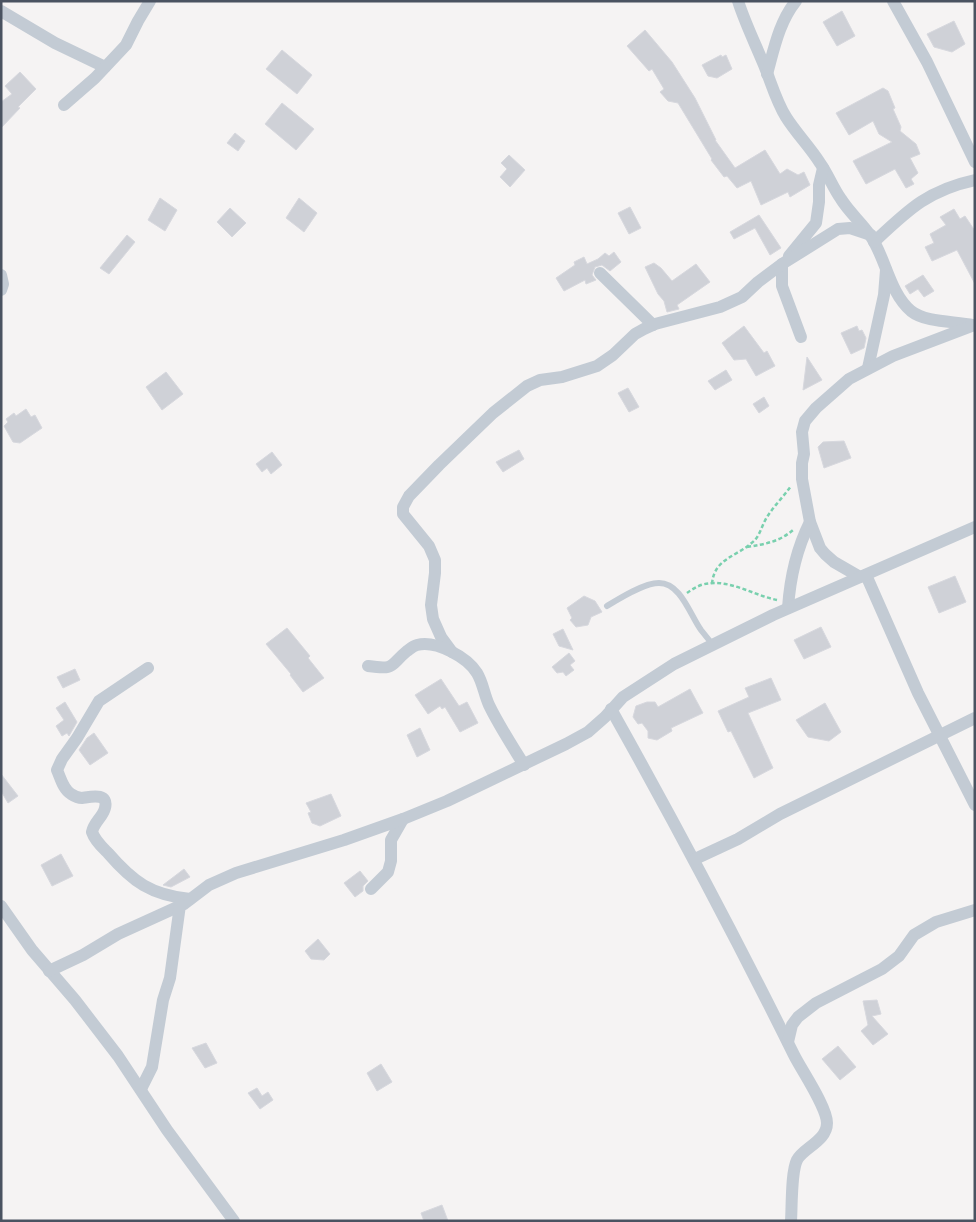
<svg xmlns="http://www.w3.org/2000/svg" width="976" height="1222" font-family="Cabin,sans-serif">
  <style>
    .building { fill: #cfd1d7; stroke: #d7d8de }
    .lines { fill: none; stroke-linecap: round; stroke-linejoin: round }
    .path { stroke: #79d0ae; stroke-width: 2.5; stroke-dasharray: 4 2.5; stroke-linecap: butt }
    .lane { stroke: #c3cbd4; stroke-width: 6 }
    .street { stroke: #c3cbd4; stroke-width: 12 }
  </style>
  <rect width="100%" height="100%" fill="#f5f3f3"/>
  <g class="building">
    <polygon points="842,11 855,36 837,46 823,22"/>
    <polygon points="954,21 965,44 952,52 934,47 927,34"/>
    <polygon points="645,30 672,62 695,98 716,140 715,140 735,168 765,150 780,174 787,169 798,175 804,172 810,185 790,197 788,192 761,205 751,181 737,188 727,176 724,177 711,160 712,159 678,103 668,101 660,92 664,89 652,69 649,71 627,46"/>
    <polygon points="282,50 312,75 297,94 266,69"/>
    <polygon points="721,55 722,57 726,55 732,69 717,78 708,76 702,65"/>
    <polygon points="20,72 36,89 18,107 20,108 1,128 1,102 12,94 5,86"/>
    <polygon points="883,88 888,91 895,108 893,109 901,127 900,131 916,144 920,154 910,158 918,173 911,179 914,184 906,188 895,169 866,184 853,161 892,142 879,134 873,121 849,135 836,113"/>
    <polygon points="282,103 314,129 296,150 265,124"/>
    <polygon points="235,133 245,141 238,151 227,143"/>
    <polygon points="509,155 525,170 510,187 500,177 507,169 501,163"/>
    <polygon points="160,198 177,210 165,231 148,220"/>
    <polygon points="299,198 317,213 304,232 286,218"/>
    <polygon points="630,207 641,228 629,234 618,213"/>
    <polygon points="230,208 246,223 232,237 217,222"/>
    <polygon points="954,209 960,219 965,216 975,231 975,284 957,250 932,261 925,247 934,243 930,234 946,225 940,217"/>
    <polygon points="759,215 781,248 770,255 755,228 734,239 730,232"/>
    <polygon points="127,235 135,242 109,274 100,268"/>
    <polygon points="614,252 621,262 610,271 602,265 595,267 592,275 596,280 586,284 585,280 564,291 556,278 575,265 574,262 584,257 587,264 598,259 605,253 609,256"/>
    <polygon points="654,263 661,268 672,281 696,264 710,282 677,305 679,309 667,312 664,301 658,294 645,267"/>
    <polygon points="923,275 934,291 924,297 918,289 910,294 905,286"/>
    <polygon points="744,326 764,353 767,351 775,366 756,376 746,359 734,360 722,343"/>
    <polygon points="857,326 859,331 862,330 866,338 864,348 851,354 841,333"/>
    <polygon points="807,357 822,380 803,390"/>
    <polygon points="726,370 732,380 715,390 708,381"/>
    <polygon points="166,372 183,394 162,410 146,387"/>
    <polygon points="628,388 639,407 629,412 618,393"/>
    <polygon points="764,397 769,406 759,413 753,404"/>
    <polygon points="26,409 31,417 35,415 42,428 20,443 13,442 4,426 8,422 6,419 14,413 16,416"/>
    <polygon points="844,441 851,458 824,468 818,447 823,442"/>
    <polygon points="519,450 524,459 503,472 496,462"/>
    <polygon points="272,452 282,465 271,474 267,468 262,472 256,464"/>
    <polygon points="955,576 966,602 939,613 928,587"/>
    <polygon points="584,596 595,601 602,612 591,617 588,625 576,627 570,620 572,618 567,608"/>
    <polygon points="821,627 831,647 804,659 794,640"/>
    <polygon points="287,628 310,656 308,658 324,678 303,692 290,675 291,674 266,644"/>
    <polygon points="563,629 573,650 559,646 553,634"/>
    <polygon points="569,653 575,661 570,665 574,670 566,676 563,672 557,673 552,667"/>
    <polygon points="75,669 80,680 63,688 57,677"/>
    <polygon points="771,678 781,700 748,713 773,768 754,778 731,731 728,732 718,711 749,697 745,688"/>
    <polygon points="441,679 459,706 467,702 478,723 460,732 445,707 442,709 440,706 428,714 415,695"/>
    <polygon points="690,689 703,713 671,728 672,731 657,740 648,738 648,731 642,723 638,724 633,717 636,706 647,702 655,702 658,707"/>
    <polygon points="65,702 77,722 69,736 67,733 62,736 56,726 64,720 56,708"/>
    <polygon points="825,703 841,732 829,741 808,737 796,720"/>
    <polygon points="420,728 430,750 417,757 407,735"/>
    <polygon points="94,733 108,753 90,765 79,750 87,738"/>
    <polygon points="1,774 18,796 8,803 1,791"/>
    <polygon points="331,794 341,816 320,826 312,823 308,813 311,812 306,803"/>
    <polygon points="61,854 73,876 52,886 41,865"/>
    <polygon points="184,869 190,877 171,887 163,885"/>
    <polygon points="360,871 368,881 363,886 363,891 355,897 344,883"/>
    <polygon points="318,939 330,954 324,960 311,959 305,951"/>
    <polygon points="877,1000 881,1014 872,1016 888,1034 873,1045 861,1031 868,1025 863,1001"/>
    <polygon points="206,1043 217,1063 205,1068 192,1048"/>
    <polygon points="838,1046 856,1067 840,1080 822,1059"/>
    <polygon points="381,1064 392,1082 377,1091 367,1073"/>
    <polygon points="257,1088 262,1096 268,1092 273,1100 260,1109 248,1093"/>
    <polygon points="442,1205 448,1221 424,1221 421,1213"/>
  </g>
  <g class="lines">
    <g class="path">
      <path d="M747,547C765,544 779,542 793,530"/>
      <path d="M712,584C714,558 737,557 754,541C760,535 762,525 767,517C774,506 784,496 791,486"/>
      <path d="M687,593C691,590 696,587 701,585C727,577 752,595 777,600"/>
    </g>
    <path class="lane" d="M607,606C620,598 644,583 659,583C681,583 690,615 701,630C705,635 709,640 713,645"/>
    <g class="street">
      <path d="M738,1C745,23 755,43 764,65C771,82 776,101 786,117C796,133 810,147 820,163C828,174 833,188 841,199C849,212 861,222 870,235C886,258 889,292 911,311C926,323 955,321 973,325"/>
      <polyline points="893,1 927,62 975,162"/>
      <polyline points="1,11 55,43 105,67"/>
      <path d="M767,74C774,49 779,22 796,1"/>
      <polyline points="64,105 95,78 126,45 138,21 150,1"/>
      <path d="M874,242C908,210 928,190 975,180"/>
      <polyline points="789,256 816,223 819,202 819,185 823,168"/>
      <polyline points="782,264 782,286 801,337"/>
      <polyline points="600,273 653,325"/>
      <polyline points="1,275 3,284 1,290"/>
      <polyline points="868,368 884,295 886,270"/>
      <polyline points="866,575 918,693 975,805"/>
      <polyline points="860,577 834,562 825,554 820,548 810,522 802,479 802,463 804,454 802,432 805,421 816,408 849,379 893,356 974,325"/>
      <path d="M788,608C790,578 797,548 810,522"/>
      <polyline points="452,652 441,637 433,619 431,605 435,573 435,560 429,546 403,514 403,507 409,496 439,465 493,413 527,386 540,380 562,377 597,366 613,355 635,334 644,329 655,324 720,307 742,297 758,282 782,264 838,229 850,228 871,235"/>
      <path d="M368,666C396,670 389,666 407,651C410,649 413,646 417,645C436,640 467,657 477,673C483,683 484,694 489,705C498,724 513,747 524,765"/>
      <path d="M148,668L99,701L77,738L62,759L57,770C61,779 63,789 71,794C74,796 79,798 82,798C90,797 109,792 105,808C103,817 94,822 92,832C95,841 102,847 108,853C133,882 151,895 190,899"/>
      <path d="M611,709C675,823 736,938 794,1055C802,1071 827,1107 827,1123C827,1141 803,1148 797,1160C791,1172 792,1207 791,1221"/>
      <polyline points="695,859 738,839 780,814 975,718"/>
      <polyline points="371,889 388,872 391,861 391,840 403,819"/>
      <polyline points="1,906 32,950 75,1000 118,1056 167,1130 234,1221"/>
      <polyline points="49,971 83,955 118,934 184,904 209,885 236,873 344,840 403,819 447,801 566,744 588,732 605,717 623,697 674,664 773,615 975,527"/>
      <polyline points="788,1042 792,1025 798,1017 816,1003 882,969 899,956 914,935 936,922 975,910"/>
      <polyline points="141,1089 152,1067 163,1000 170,978 180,905"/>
    </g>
  </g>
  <rect width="976" height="1222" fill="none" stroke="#4a5361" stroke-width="5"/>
</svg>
